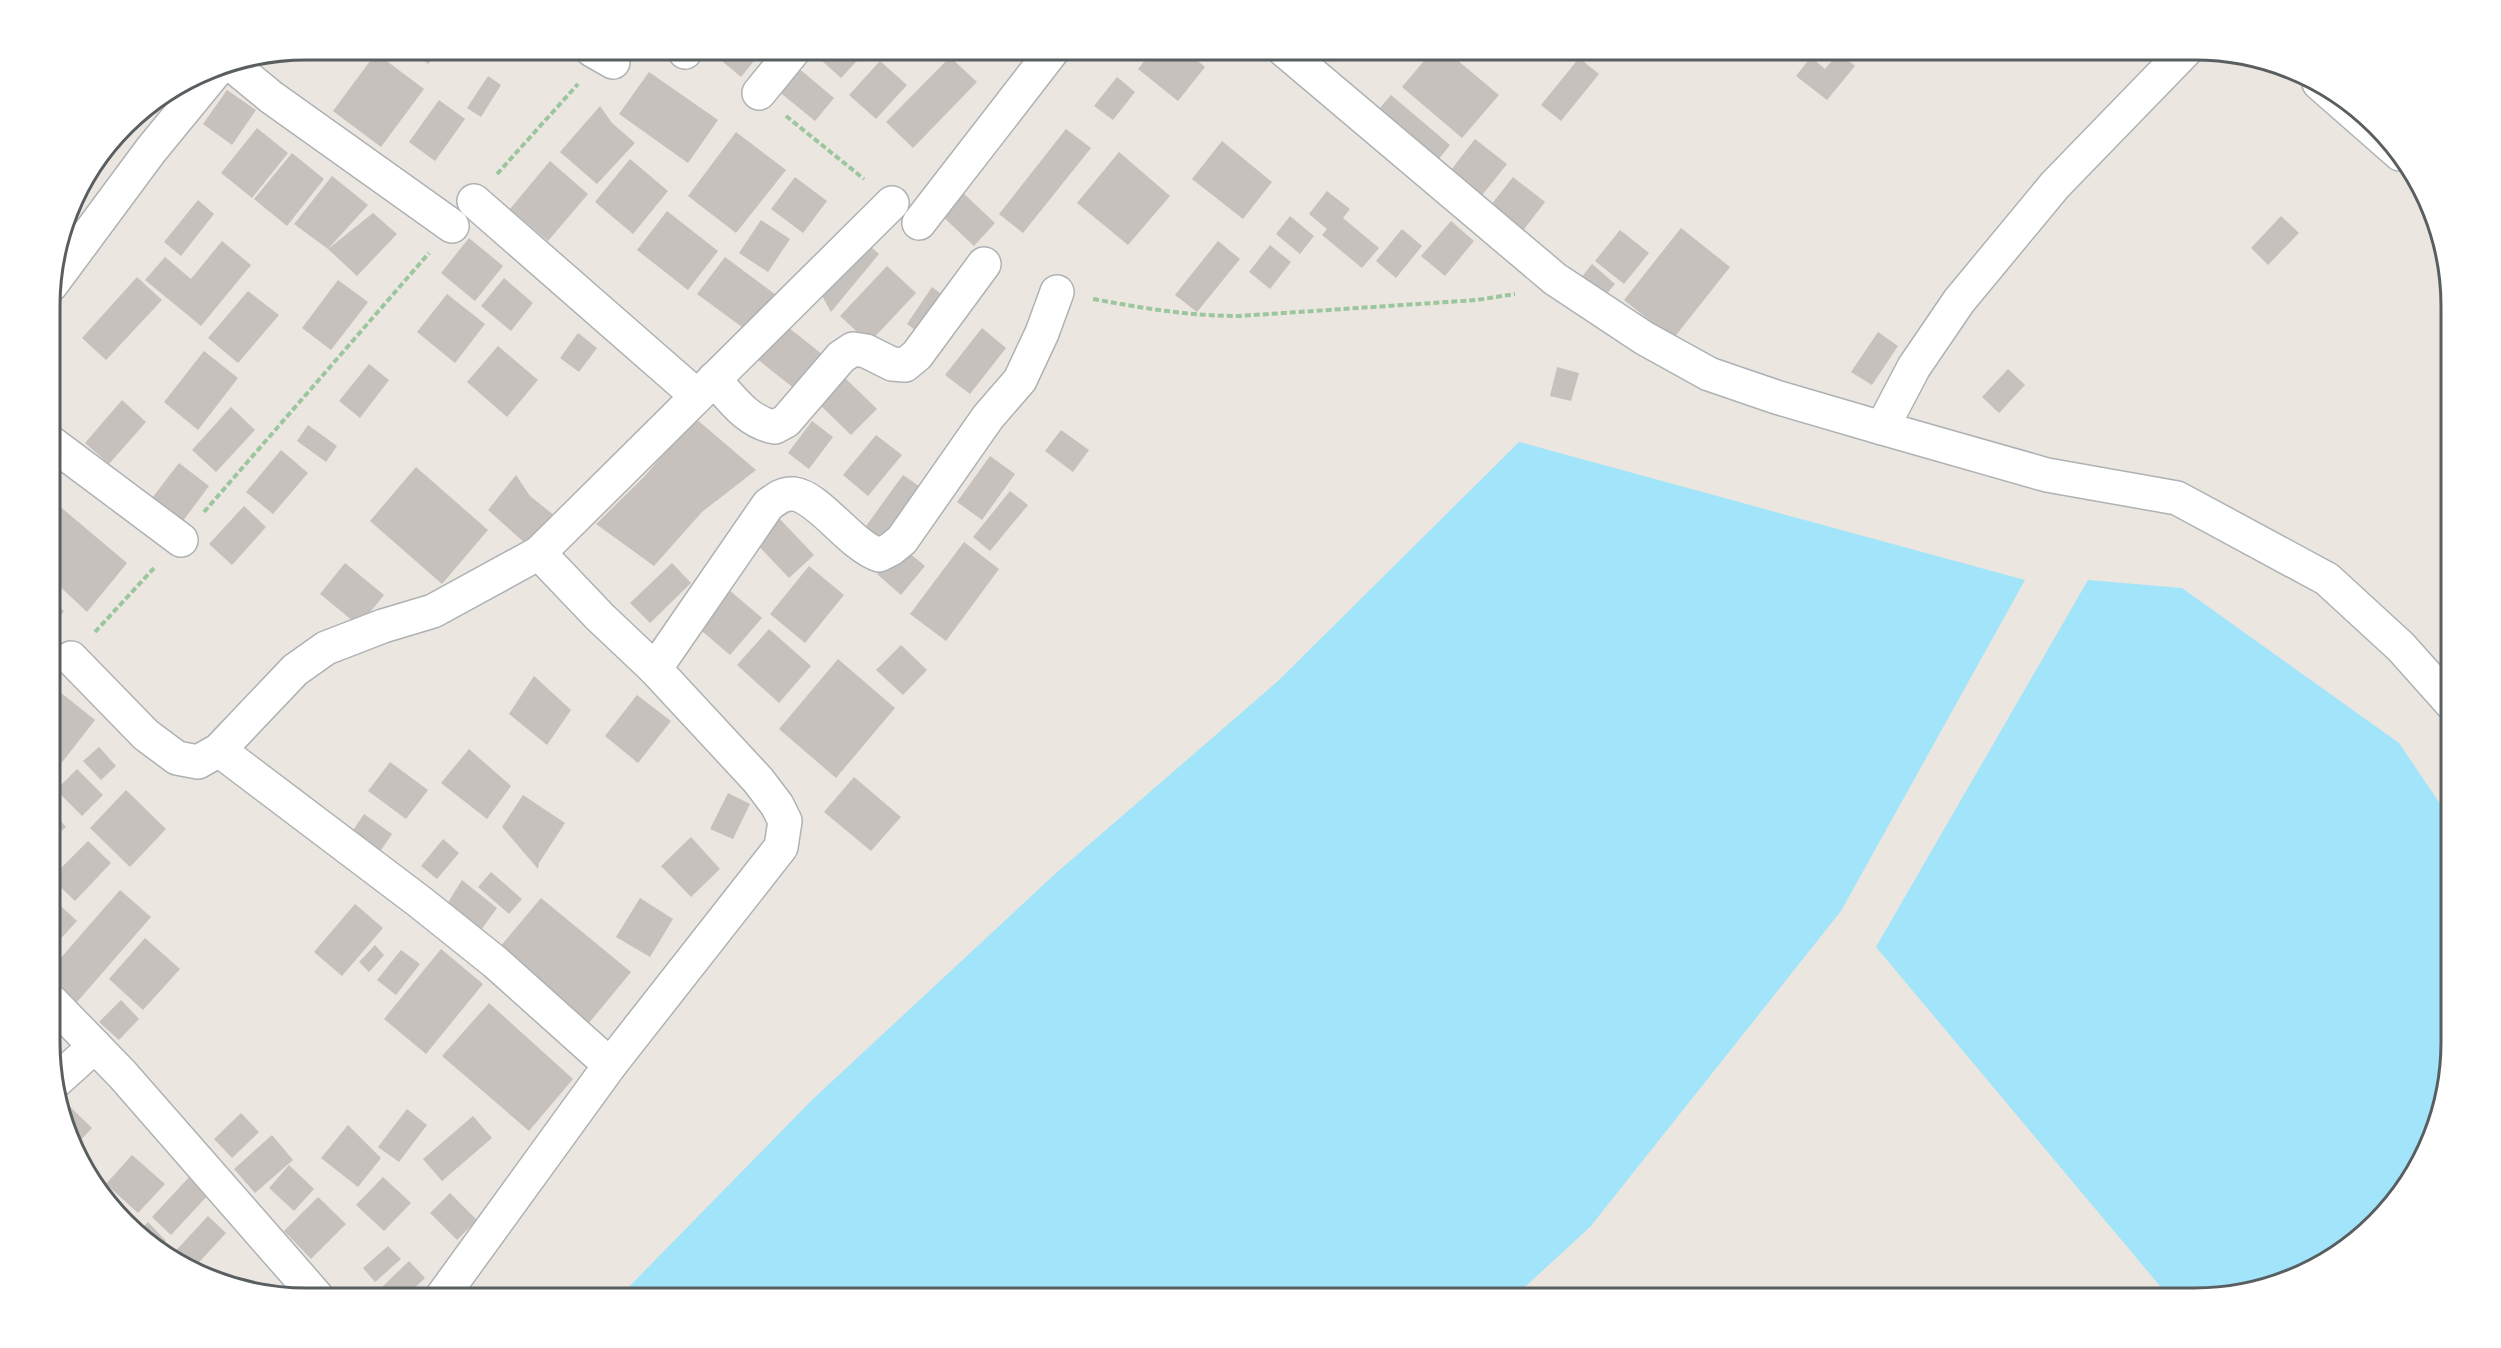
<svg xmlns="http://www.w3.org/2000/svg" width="2501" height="1348" font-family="'Fira Sans Condensed',sans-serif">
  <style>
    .water { fill: #a2e4f9 }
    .building { fill: #c6c1bd }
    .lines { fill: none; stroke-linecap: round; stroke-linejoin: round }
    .minor-casing { stroke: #aeb2b5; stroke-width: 36 }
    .tertiary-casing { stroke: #aeb2b5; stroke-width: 36 }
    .secondary-casing { stroke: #adb2b5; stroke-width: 36 }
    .path { stroke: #9bc69e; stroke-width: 4; stroke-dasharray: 6 3; stroke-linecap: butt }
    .minor { stroke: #fff; stroke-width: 33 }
    .tertiary { stroke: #fff; stroke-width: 33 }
    .secondary { stroke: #fff; stroke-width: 33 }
    .rim { fill: none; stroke: #595e60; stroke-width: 3 }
  </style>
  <rect width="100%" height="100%" fill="#ebe6e0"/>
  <g class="water">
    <polygon points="1519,442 2025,580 1841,911 1590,1227 1513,1298 618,1298 812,1100 1055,874 1277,682"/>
    <polygon points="2088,580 2182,588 2399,743 2451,820 2451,1043 2425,1156 2388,1212 2337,1256 2277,1285 2212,1298 2170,1298 1876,947"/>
  </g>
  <g class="building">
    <polygon points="411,50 439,50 428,64"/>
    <polygon points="721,50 763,50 741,77 716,56"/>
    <polygon points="810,50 867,50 841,78"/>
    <polygon points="1010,50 1033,50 1021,59"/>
    <polygon points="1153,50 1184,50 1205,67 1178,101 1138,69"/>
    <polygon points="1433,50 1445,50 1499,95 1462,138 1402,87"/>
    <polygon points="376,53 424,89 381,147 333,111"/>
    <polygon points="1839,53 1855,66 1827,100 1796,76 1811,57 1825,69"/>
    <polygon points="950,57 977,82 913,148 886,122"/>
    <polygon points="1579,58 1599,74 1561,121 1541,105"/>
    <polygon points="880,61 907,85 876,119 849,95"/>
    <polygon points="797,67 834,98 815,121 777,90"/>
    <polygon points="649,72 718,120 688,163 619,114"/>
    <polygon points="488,76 501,85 481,117 467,108"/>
    <polygon points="1117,77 1135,92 1113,120 1094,106"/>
    <polygon points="227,90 256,110 232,145 203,124"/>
    <polygon points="1391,95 1450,145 1434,165 1374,115"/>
    <polygon points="439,100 465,119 435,161 409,142"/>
    <polygon points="600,106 612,123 635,143 597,184 560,152"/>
    <polygon points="257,128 288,153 252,198 221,173"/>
    <polygon points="1066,129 1091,148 1023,233 999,214"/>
    <polygon points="736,132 786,170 736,233 688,196"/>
    <polygon points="1475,139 1507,164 1475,204 1444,179"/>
    <polygon points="1222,141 1272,182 1243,219 1192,179"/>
    <polygon points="1119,152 1170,196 1128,245 1077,203"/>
    <polygon points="292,153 324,179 287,226 254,199"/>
    <polygon points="630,159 668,191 633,234 595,202"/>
    <polygon points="550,161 588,194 548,241 510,209"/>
    <polygon points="332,176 368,205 328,249 294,224"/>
    <polygon points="795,177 827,201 803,233 771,209"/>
    <polygon points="1513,177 1545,202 1515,241 1483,215"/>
    <polygon points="960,190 995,223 974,246 939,213"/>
    <polygon points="1327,191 1350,209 1343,218 1379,248 1362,268 1322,235 1327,229 1309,214"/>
    <polygon points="198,200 214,214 181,256 164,242"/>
    <polygon points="667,211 718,251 688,290 637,250"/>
    <polygon points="373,213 397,234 357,276 328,249"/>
    <polygon points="1290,216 1314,236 1300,254 1276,234"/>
    <polygon points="2281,216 2299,233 2268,265 2251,248"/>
    <polygon points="761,220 790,239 768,272 739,253"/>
    <polygon points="1451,221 1474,241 1445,276 1421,256"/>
    <polygon points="1681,228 1730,267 1673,339 1624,300"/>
    <polygon points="1402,229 1422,246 1396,278 1376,261"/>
    <polygon points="1620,230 1649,253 1624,284 1595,261"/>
    <polygon points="469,238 503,266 475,301 441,273"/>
    <polygon points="863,240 879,254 831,312 816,285"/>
    <polygon points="222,241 251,265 201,326 145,280 165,257 191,279"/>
    <polygon points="1218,241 1240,259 1197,312 1175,295"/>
    <polygon points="1270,245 1291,262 1270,289 1249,272"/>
    <polygon points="725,257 776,295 746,330 697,294"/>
    <polygon points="1592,264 1615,284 1600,302 1577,283"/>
    <polygon points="887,266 916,293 869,343 840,316"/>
    <polygon points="137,277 162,300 106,360 82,338"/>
    <polygon points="504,278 533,303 511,331 481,306"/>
    <polygon points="338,280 368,302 331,350 302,328"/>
    <polygon points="932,287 948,299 922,335 907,324"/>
    <polygon points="248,291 279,315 238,363 208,338"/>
    <polygon points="447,294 485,324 455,363 417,332"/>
    <polygon points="784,324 827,358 800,393 757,359"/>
    <polygon points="982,328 1006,348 970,394 945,375"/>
    <polygon points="1878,332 1898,346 1872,385 1851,372"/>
    <polygon points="578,333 597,348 579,372 560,358"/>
    <polygon points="498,346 538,380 507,417 467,382"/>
    <polygon points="204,351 238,378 198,430 164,402"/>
    <polygon points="369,364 389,380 360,418 339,401"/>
    <polygon points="1557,367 1579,373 1571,401 1550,396"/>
    <polygon points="2008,369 2025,385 1999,413 1982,397"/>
    <polygon points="844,377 877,409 851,435 818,403"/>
    <polygon points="122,400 146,422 109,464 85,443"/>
    <polygon points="231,407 255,430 216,472 192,450"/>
    <polygon points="695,418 756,470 702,512 654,566 596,524 643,478"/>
    <polygon points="812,421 833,437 809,469 788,453"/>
    <polygon points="308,425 337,446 326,462 297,441"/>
    <polygon points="1061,430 1089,450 1073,472 1045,451"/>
    <polygon points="876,435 902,455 868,496 843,475"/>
    <polygon points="281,450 308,473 273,514 246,492"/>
    <polygon points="990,456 1015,474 982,520 957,502"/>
    <polygon points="179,463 209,486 180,525 149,502"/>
    <polygon points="416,467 488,530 442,584 370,521"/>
    <polygon points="516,475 530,496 555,516 527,545 488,510"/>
    <polygon points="903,475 919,486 877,544 861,533"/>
    <polygon points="1010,491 1028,505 990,551 973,537"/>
    <polygon points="51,499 127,563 87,612 51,578"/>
    <polygon points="244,506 266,527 232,565 209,544"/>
    <polygon points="778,517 814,555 789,578 754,541"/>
    <polygon points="964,542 999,569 946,641 910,614"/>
    <polygon points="901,546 925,566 901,595 877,574"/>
    <polygon points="345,563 384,595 359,626 320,594"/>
    <polygon points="672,563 691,583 650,623 630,603"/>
    <polygon points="809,566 844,595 805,643 770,614"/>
    <polygon points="728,589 762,618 730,655 696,626"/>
    <polygon points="51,601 64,611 51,629"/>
    <polygon points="769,629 811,666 779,703 737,665"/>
    <polygon points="901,645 927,670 903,695 876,670"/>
    <polygon points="838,659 895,708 836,778 779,729"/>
    <polygon points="534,676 571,710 547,745 509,714"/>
    <polygon points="60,692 95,720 56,770 51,766 51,703"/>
    <polygon points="637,695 671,721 638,763 605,736"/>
    <polygon points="99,747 116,766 101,780 83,761"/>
    <polygon points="469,749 511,786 487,819 441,783"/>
    <polygon points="390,762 428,790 406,819 368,791"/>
    <polygon points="77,769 103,795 82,816 56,790"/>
    <polygon points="854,777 901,817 871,851 824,812"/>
    <polygon points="126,790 166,829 130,867 90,828"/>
    <polygon points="728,793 750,804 733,839 710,829"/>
    <polygon points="523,795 565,823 539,863 538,869 502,827"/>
    <polygon points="51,810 66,827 51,840"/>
    <polygon points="364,814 392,834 375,859 347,839"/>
    <polygon points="691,837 720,869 691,897 661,866"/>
    <polygon points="443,839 459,853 437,879 421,866"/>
    <polygon points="88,841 111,863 75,901 51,878"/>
    <polygon points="491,872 522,899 509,914 478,887"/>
    <polygon points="462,880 497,908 476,937 442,912"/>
    <polygon points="120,890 151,917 77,1002 52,980 52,968"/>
    <polygon points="51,897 77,921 53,947 51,946"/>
    <polygon points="541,898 631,972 589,1023 499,948"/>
    <polygon points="640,898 673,919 650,957 616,937"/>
    <polygon points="355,904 383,928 342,976 314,952"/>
    <polygon points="145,938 180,969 143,1010 109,979"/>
    <polygon points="375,945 384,955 369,972 359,962"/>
    <polygon points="441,949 483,984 426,1054 384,1019"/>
    <polygon points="401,950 420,964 396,995 377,980"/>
    <polygon points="121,1000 139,1019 119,1040 99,1022"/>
    <polygon points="489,1003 573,1079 529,1131 442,1056"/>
    <polygon points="65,1102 92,1128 77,1144 62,1104"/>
    <polygon points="407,1109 427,1125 399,1162 378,1147"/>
    <polygon points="241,1113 259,1132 232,1158 214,1139"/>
    <polygon points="473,1116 492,1138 442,1181 423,1159"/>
    <polygon points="348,1125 381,1158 358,1187 321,1158"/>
    <polygon points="272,1135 293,1160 255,1193 234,1169"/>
    <polygon points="132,1155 165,1184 138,1213 106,1184"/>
    <polygon points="289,1165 314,1189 294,1211 269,1188"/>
    <polygon points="191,1175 210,1193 171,1235 152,1217"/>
    <polygon points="383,1177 411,1203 384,1231 356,1205"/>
    <polygon points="450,1193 477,1220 457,1240 430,1213"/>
    <polygon points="318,1197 346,1224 311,1259 284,1231"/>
    <polygon points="208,1216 226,1233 191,1271 170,1257"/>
    <polygon points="148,1222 166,1241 158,1249 136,1234"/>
    <polygon points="388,1246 401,1259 375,1282 363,1268"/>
    <polygon points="409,1261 425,1278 404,1298 389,1298 380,1289"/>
    <polygon points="268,1283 280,1292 263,1289"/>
  </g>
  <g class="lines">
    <g class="minor-casing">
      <g id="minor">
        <polyline points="592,50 613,62"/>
        <polyline points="685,52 686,50"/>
        <polyline points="231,64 271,97 452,226"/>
        <polyline points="2319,83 2400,154"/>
        <polyline points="759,93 794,50"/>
        <polyline points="474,201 697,396"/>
        <polyline points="919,223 1053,50"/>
        <polyline points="51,285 151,150 219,67"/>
        <path d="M714,379C732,399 747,422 775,427L786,421L841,357L853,349L866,351L892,364L905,365L917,355L984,264"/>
        <polyline points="50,442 181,540"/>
        <polyline points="71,658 146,735 177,758 198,762 219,750 295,670 326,648 383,626 433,611 539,553 892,203"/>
        <path d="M655,669L768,505C776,499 783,493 794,494C819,497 850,545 879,555L891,549L902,540L988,417L1020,380L1042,333L1057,292"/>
        <polyline points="219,750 420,902 495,962 610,1065"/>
        <polyline points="52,1002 122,1074 318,1298"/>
        <polyline points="54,1083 95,1046"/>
        <polyline points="441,1298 610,1065 781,847 785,821 777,805 758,780 655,669 600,617 539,553"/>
      </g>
    </g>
    <g class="tertiary-casing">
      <polyline id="tertiary" points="1882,428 2047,475 2177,498 2327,579 2401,647 2451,703"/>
    </g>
    <g class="secondary-casing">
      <polyline id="secondary" points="1284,50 1555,279 1644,338 1709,374 1776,397 1882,428 1914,367 1959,301 2055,185 2186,50"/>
    </g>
    <g class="path">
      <polyline points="786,116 864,179"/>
      <polyline points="497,174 578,84"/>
      <path d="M1093,299C1142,308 1189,316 1239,316L1477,300L1515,294"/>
      <polyline points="204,512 429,253"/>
      <polyline points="95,632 155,567"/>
    </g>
    <use href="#minor" class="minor"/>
    <use href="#tertiary" class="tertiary"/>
    <use href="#secondary" class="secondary"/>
  </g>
  <path d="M0 0H2501V1348H0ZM306 60H2195A246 246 0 0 1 2441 306V1042A246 246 0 0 1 2195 1288H306A246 246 0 0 1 60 1042V306A246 246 0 0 1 306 60Z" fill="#fff" fill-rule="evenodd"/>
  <path class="rim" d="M306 60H2195A246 246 0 0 1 2441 306V1042A246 246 0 0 1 2195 1288H306A246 246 0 0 1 60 1042V306A246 246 0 0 1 306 60Z"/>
</svg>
